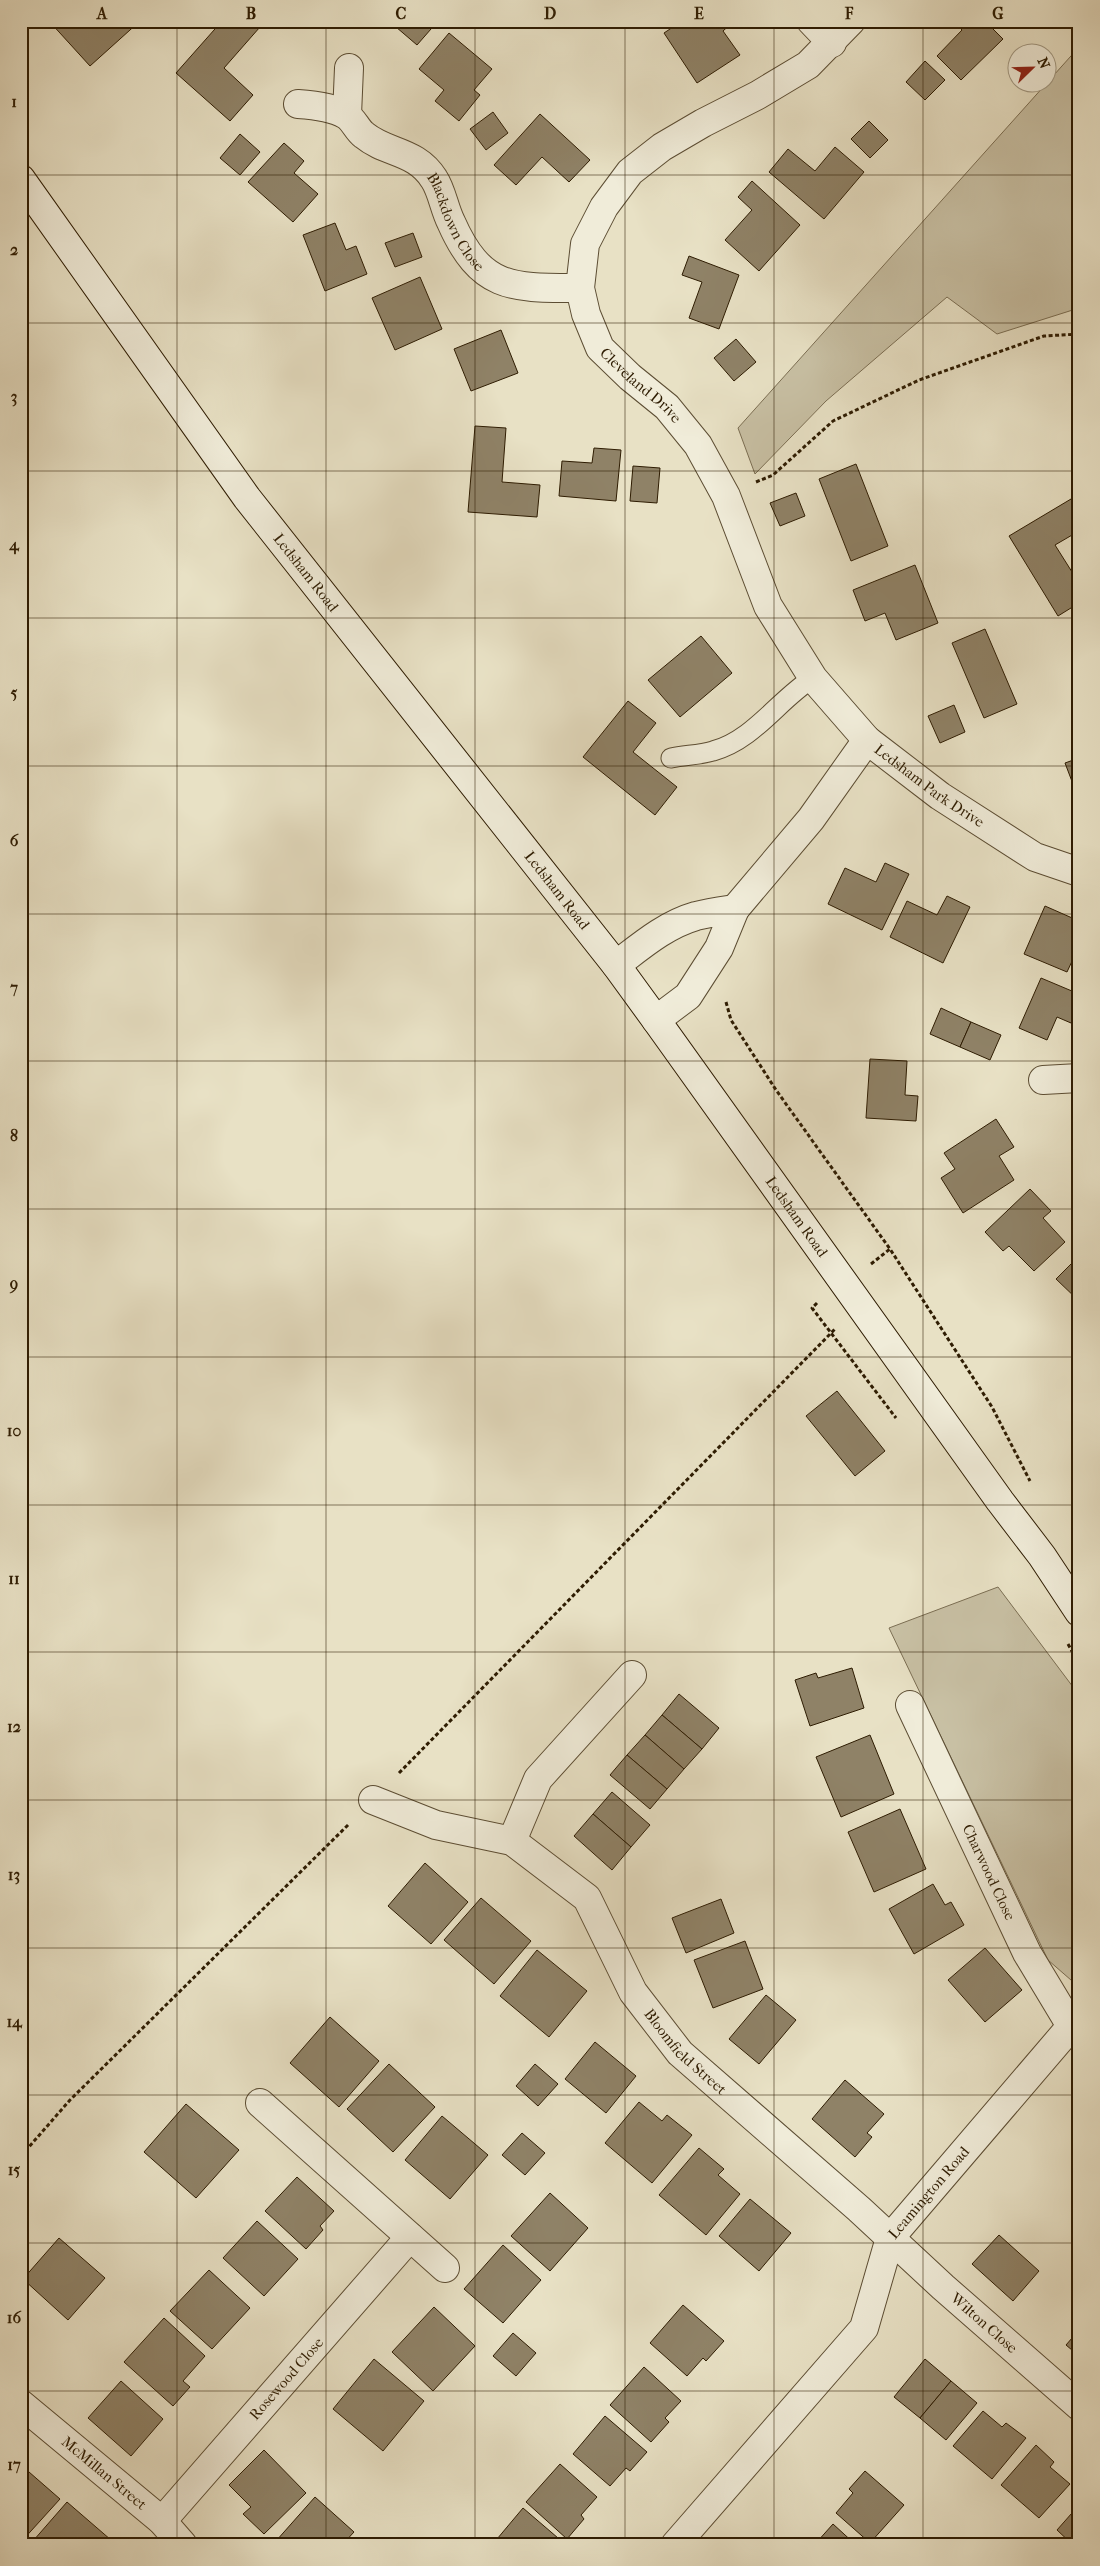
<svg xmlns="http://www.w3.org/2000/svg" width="1100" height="2566" font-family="'IM FELL French Canon',serif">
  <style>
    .green { fill: #c8c0a4; stroke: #7b6e53 }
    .building { fill: #8f8267; stroke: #2e1c02 }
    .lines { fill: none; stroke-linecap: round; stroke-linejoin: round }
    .service-casing { stroke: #5c4d33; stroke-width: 21 }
    .minor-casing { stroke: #5c4d33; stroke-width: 30 }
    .secondary-casing { stroke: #2e1c02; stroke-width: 30 }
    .path { stroke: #2e1c02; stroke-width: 3; stroke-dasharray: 4 2.5; stroke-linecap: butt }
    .service { stroke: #f0ecd9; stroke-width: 19 }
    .minor { stroke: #f0ecd9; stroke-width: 28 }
    .secondary { stroke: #f0ecd9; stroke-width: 28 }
    .grid { fill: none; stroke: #2e1c02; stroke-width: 1; stroke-opacity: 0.55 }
    .labels { text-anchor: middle; stroke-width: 4.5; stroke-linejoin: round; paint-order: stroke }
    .street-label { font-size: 15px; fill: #2e1c02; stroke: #f0ecd9 }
    .neatline { fill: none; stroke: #2e1c02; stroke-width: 2 }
    .grid-label { font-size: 16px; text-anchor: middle; font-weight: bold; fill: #2e1c02 }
  </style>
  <rect width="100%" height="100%" fill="#e8e1c5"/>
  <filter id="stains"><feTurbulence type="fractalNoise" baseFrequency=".004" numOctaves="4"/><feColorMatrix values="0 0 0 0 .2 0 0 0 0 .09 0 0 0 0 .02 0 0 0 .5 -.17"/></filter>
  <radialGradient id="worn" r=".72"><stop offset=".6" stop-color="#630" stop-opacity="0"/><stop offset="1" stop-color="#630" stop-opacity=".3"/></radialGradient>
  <g class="green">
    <polygon points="1079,47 1079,308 997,334 947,297 826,401 755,474 738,428"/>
    <polygon points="998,1587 1079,1695 1079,1987 1048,1960 889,1628"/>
  </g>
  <g class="building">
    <polygon points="49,21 140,21 90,66"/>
    <polygon points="222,21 254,21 260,27 224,68 253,95 230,121 176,73"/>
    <polygon points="389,21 438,21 417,45"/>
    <polygon points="649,21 662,21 652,27"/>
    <polygon points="682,21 734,21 723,31 740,55 697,83 664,33"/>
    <polygon points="953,21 985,21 1003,39 961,80 937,56 962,30"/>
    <polygon points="449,33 492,69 474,90 480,95 459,121 435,101 444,90 419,69"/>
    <polygon points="925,61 945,80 925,100 906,82"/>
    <polygon points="493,112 508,133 486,150 470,129"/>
    <polygon points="540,114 590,160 569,182 542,157 516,185 494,165"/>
    <polygon points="869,121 888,140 870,158 851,139"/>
    <polygon points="240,134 260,152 240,175 220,158"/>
    <polygon points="284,143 304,161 294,173 318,194 293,222 248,182"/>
    <polygon points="835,147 864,172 824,219 769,172 788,149 815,171"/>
    <polygon points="752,181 800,225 759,271 725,240 752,210 738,197"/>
    <polygon points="335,223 346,250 356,246 367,274 325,291 303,235"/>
    <polygon points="413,233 422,257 395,267 385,243"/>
    <polygon points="689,256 739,275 719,329 689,318 702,282 682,275"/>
    <polygon points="420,277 442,329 395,350 372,298"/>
    <polygon points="501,330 518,373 471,391 454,349"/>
    <polygon points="736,339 756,362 734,381 714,358"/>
    <polygon points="475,426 506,428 502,482 540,485 537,517 468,512"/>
    <polygon points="594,448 621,450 616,501 559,496 562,461 592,463"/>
    <polygon points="856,464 888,546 851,561 819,479"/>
    <polygon points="633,466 660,468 657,503 630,501"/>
    <polygon points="796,493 805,516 780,526 770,503"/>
    <polygon points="1071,499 1079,512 1079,531 1055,545 1079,583 1079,603 1058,616 1009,536"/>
    <polygon points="915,565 938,623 896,640 885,613 865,621 853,590"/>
    <polygon points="985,629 1017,704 984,718 952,643"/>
    <polygon points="701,636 732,673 680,717 648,680"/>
    <polygon points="628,701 656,723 633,752 677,787 655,815 583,757"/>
    <polygon points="954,705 965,732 940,743 928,716"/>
    <polygon points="1079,758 1079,791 1076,792 1065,763"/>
    <polygon points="885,863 909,874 882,930 828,904 845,868 876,882"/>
    <polygon points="947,896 970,907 943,963 890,937 907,901 937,915"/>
    <polygon points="1045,906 1079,921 1079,946 1067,972 1024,954"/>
    <polygon points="1041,978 1079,994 1079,1005 1071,1023 1057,1017 1047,1040 1019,1028"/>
    <polygon points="941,1008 971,1022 960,1047 930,1034"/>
    <polygon points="971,1022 1001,1035 990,1060 960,1047"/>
    <polygon points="870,1059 907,1061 905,1095 918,1096 916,1121 866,1118"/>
    <polygon points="996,1119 1014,1147 999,1156 1014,1180 963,1213 941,1178 955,1169 944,1153"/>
    <polygon points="1030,1189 1051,1211 1043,1218 1065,1242 1034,1271 1009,1246 1003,1251 985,1232"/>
    <polygon points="1077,1258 1079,1259 1079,1301 1056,1279"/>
    <polygon points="837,1391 885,1451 855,1476 806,1416"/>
    <polygon points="852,1668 864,1708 810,1726 795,1680 816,1673 818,1678"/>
    <polygon points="679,1694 719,1728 702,1749 662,1715"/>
    <polygon points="662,1715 702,1749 684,1769 645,1735"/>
    <polygon points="645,1735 684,1769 667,1789 627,1755"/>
    <polygon points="870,1735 894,1794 841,1817 816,1757"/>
    <polygon points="627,1755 667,1789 650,1809 610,1775"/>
    <polygon points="612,1792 650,1825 631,1847 593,1814"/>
    <polygon points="900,1809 926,1869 874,1892 848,1832"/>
    <polygon points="593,1814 631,1847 612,1870 574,1836"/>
    <polygon points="425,1863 468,1902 431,1944 388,1906"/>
    <polygon points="933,1884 945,1905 951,1902 964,1925 914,1954 889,1909"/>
    <polygon points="481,1898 531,1941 494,1984 444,1940"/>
    <polygon points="721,1899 734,1933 686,1953 672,1918"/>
    <polygon points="745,1941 763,1989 713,2008 694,1960"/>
    <polygon points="985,1948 1022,1990 985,2022 948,1980"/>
    <polygon points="537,1950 587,1991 549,2037 500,1996"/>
    <polygon points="766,1995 796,2020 759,2064 729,2039"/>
    <polygon points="330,2017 379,2061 339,2107 290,2063"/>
    <polygon points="595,2042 636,2076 606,2113 565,2079"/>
    <polygon points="389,2064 435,2107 393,2152 347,2109"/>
    <polygon points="535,2064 558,2084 538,2106 516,2086"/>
    <polygon points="845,2080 884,2114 867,2133 872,2137 855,2157 812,2119"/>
    <polygon points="639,2102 662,2121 667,2115 692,2135 652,2183 605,2143"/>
    <polygon points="186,2104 239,2150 196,2198 144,2152"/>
    <polygon points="442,2116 488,2155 450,2199 405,2160"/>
    <polygon points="522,2133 545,2153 525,2175 502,2155"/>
    <polygon points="699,2148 724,2169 718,2175 740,2194 706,2235 659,2195"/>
    <polygon points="297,2177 334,2211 320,2226 323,2230 306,2249 265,2211"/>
    <polygon points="550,2193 588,2228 550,2271 511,2236"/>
    <polygon points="750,2199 791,2233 759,2271 719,2236"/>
    <polygon points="257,2221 298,2259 264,2296 223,2258"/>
    <polygon points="999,2235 1039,2271 1013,2301 972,2264"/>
    <polygon points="59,2238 105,2278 68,2320 23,2279"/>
    <polygon points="503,2245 541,2280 503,2323 464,2289"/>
    <polygon points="209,2270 250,2308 212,2349 170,2311"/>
    <polygon points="683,2305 724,2341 706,2361 703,2358 687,2376 650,2343"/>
    <polygon points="434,2307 475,2346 433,2391 392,2352"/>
    <polygon points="164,2318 205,2356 183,2381 190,2387 173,2406 124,2362"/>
    <polygon points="1079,2330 1079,2356 1066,2345"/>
    <polygon points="513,2333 536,2353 516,2376 493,2356"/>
    <polygon points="374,2359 424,2401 383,2451 333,2409"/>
    <polygon points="925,2359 951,2381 920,2418 894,2397"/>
    <polygon points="644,2367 681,2401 665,2418 669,2422 651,2442 610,2405"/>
    <polygon points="121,2381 163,2419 131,2456 88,2418"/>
    <polygon points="951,2381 977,2403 946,2440 920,2418"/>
    <polygon points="983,2411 1002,2427 1006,2423 1026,2438 992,2479 953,2446"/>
    <polygon points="605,2416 647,2452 630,2471 626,2468 610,2486 573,2454"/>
    <polygon points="1036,2445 1054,2462 1050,2467 1070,2484 1039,2518 1001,2485"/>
    <polygon points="264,2450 306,2493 264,2534 243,2514 251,2507 229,2485"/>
    <polygon points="560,2464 597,2497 581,2515 584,2519 567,2539 526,2502"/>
    <polygon points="21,2465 60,2499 21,2542"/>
    <polygon points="865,2471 904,2505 870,2543 836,2513 853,2493 849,2489"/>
    <polygon points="315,2497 354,2532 342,2545 280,2545 276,2541"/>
    <polygon points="67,2502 111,2540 107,2545 37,2545 33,2541"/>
    <polygon points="1079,2505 1079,2545 1073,2545 1057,2530"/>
    <polygon points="523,2508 565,2544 492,2545"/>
    <polygon points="833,2524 856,2545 816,2543"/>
    <polygon points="363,2537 371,2545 356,2545"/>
  </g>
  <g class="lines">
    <g class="service-casing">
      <path id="service" d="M671,758C685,755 700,755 713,751C754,740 779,699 813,678"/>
    </g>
    <g class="minor-casing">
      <g id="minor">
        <polyline points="811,21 832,43"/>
        <path id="s1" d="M851,21L808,65L758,95L703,123L662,147L630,172L604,207L585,244L580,288L586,314L600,348L630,377L667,407L698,445L726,496L768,606L813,678L867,740"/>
        <path id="s2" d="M298,104C313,105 333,107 346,115C354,120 357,130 364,135C387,154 416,150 434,179C442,191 444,208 451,222C481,290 512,288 580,288"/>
        <polyline points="347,115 349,68"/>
        <path id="s3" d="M735,909L811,819L867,740L940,796L1035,857L1079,872"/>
        <path d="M616,965C641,946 665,925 696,916C708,913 722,911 735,909L719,948L688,996L656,1020"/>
        <polyline points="1043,1080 1079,1078"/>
        <path id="s4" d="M910,1705L1027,1953L1071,2026L1079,2032"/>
        <path id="s5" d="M373,1800L436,1825L512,1841L587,1898L633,1992L680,2053L859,2209L943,2287L1079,2406"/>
        <polyline points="512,1841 538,1779 632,1675"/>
        <polyline points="260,2103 445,2268"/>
        <path id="s6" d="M21,2404L162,2521L183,2545"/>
        <path id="s7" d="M162,2521L410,2237"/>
        <path id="s8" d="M675,2545L864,2328L890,2238L1079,2017"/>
      </g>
    </g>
    <g class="secondary-casing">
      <g id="secondary">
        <path id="s9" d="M21,179L247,498L616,965L656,1020L1000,1501L1042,1556L1079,1612"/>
      </g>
    </g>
    <g class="path">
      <polyline points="756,482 773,475 833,421 919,380 1044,336 1079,334"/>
      <polyline points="726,1002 731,1020 776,1090 890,1249 992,1407 1030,1481"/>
      <polyline points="871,1264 890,1249"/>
      <polyline points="817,1303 812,1308 896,1418"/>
      <polyline points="1068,1644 1079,1664"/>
      <polyline points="399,1773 836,1328"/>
      <polyline points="21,2156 70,2100 349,1824"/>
    </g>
    <use href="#service" class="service"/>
    <use href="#minor" class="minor"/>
    <use href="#secondary" class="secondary"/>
  </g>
  <path class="grid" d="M177,21V2545M326,21V2545M475,21V2545M625,21V2545M774,21V2545M923,21V2545M21,175H1079M21,323H1079M21,471H1079M21,618H1079M21,766H1079M21,914H1079M21,1061H1079M21,1209H1079M21,1357H1079M21,1505H1079M21,1652H1079M21,1800H1079M21,1948H1079M21,2095H1079M21,2243H1079M21,2391H1079"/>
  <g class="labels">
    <g class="street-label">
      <text dy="5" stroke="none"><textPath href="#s2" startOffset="209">Blackdown Close</textPath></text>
      <text dy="5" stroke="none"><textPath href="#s1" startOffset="518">Cleveland Drive</textPath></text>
      <text dy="5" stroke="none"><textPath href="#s9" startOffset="486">Ledsham Road</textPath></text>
      <text dy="5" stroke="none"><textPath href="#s3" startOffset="292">Ledsham Park Drive</textPath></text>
      <text dy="5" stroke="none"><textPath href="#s9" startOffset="891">Ledsham Road</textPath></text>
      <text dy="5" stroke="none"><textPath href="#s9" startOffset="1296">Ledsham Road</textPath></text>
      <text dy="5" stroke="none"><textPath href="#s4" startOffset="185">Charwood Close</textPath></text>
      <text dy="5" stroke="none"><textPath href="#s5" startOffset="424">Bloomfield Street</textPath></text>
      <text dy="5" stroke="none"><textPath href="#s8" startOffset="441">Leamington Road</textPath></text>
      <text dy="5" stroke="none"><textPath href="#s5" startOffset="828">Wilton Close</textPath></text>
      <text dy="5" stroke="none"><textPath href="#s7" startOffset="189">Rosewood Close</textPath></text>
      <text dy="5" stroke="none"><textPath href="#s6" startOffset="108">McMillan Street</textPath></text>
    </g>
  </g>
  <rect width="1100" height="2566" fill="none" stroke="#e8e1c5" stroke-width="55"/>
  <g transform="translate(1032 68) rotate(67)"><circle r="24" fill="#f0ecd9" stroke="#a29983"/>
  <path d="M0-4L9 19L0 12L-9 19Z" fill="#8f2418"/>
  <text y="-8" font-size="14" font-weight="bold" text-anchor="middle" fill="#2e1c02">N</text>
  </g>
  <rect x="28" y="28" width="1044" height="2510" class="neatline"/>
  <g class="grid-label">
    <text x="102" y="19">A</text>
    <text x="251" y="19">B</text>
    <text x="401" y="19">C</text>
    <text x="550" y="19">D</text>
    <text x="699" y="19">E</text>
    <text x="849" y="19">F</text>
    <text x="998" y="19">G</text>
    <text x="14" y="107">1</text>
    <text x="14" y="255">2</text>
    <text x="14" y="402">3</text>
    <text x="14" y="550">4</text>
    <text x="14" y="698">5</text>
    <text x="14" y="846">6</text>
    <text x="14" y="993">7</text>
    <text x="14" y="1141">8</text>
    <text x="14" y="1289">9</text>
    <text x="14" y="1436">10</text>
    <text x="14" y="1584">11</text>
    <text x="14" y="1732">12</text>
    <text x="14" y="1880">13</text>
    <text x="14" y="2027">14</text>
    <text x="14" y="2175">15</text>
    <text x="14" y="2323">16</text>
    <text x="14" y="2470">17</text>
  </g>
  <rect width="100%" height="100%" filter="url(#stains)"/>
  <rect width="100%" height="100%" fill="url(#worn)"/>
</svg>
